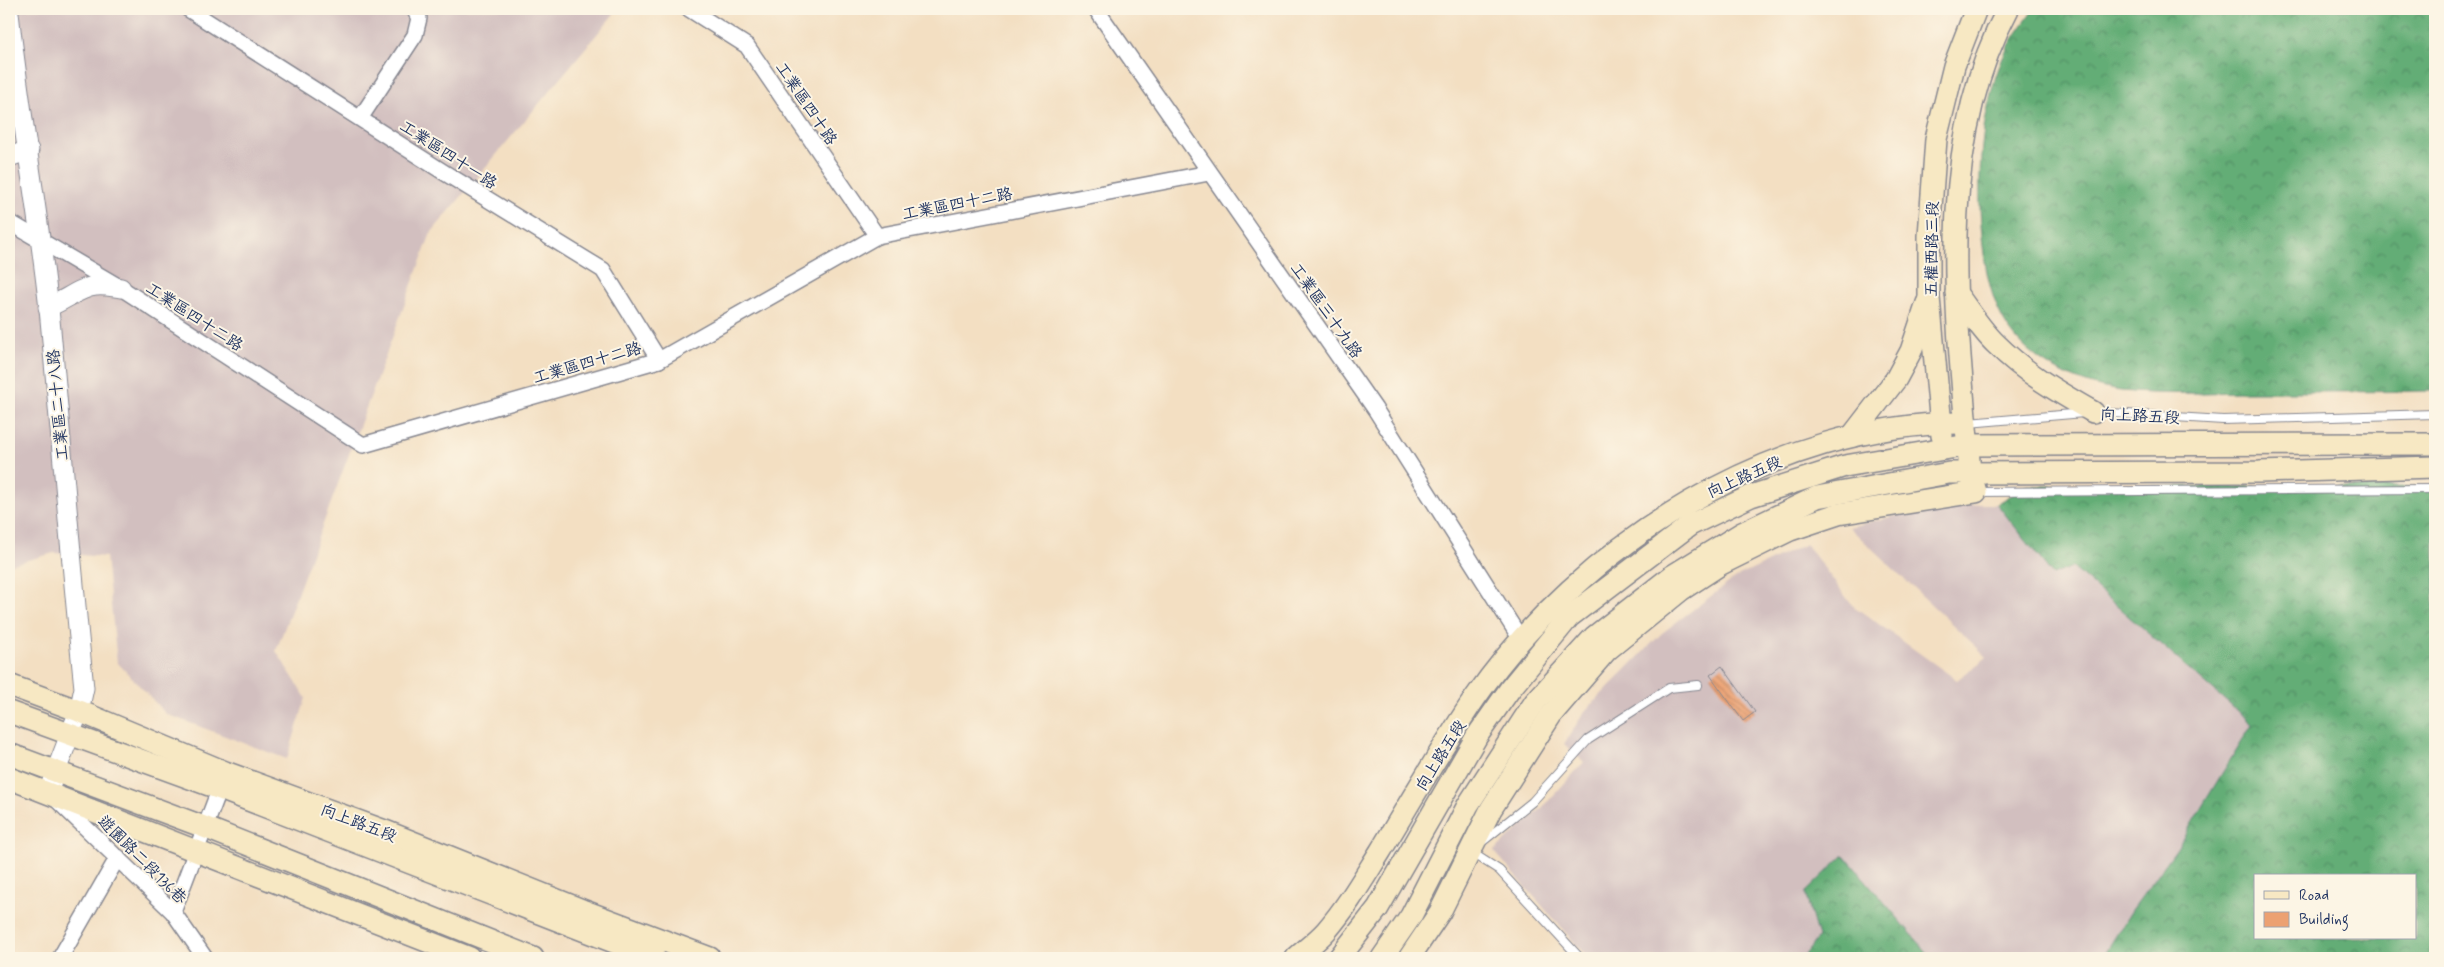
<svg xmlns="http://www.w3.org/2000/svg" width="2444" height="967" font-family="Mynerve,'LXGW WenKai TC',sans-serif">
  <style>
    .industrial { fill: #d2bfbf }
    .forest { fill: url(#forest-crowns); stroke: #3f6e6a; fill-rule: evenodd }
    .building { fill: url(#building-back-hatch) }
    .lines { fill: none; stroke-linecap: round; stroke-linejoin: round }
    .service-casing { stroke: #878790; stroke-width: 10 }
    .minor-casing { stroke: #878790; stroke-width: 18 }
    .tertiary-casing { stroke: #878790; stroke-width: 21 }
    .secondary-casing { stroke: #878790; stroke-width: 24 }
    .service { stroke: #fff; stroke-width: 8 }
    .minor { stroke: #fff; stroke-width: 15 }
    .tertiary { stroke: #fff; stroke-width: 19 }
    .secondary { stroke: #f7e8c3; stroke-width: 21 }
    .labels { text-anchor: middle; stroke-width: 4; stroke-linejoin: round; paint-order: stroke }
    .street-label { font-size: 16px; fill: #1b2f5e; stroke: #fcf5e5 }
  </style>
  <defs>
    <pattern id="forest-crowns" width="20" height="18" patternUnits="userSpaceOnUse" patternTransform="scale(1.25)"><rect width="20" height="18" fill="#63ad76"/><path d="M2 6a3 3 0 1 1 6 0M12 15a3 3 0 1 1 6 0" fill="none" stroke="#518d64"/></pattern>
    <pattern id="building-back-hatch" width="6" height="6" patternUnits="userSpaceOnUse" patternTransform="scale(1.25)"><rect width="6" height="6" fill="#eca172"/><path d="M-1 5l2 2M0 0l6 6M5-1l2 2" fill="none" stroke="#be8461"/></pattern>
  </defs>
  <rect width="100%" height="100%" fill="#fcf5e5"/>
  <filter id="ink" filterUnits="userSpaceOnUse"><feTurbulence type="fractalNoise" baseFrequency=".02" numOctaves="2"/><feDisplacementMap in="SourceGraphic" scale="10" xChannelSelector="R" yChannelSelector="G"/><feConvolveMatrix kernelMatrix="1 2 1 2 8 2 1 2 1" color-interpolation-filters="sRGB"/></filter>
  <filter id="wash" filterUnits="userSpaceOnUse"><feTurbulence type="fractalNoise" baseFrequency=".0096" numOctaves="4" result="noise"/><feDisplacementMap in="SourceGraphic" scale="20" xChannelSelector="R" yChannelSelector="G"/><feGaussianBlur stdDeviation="1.12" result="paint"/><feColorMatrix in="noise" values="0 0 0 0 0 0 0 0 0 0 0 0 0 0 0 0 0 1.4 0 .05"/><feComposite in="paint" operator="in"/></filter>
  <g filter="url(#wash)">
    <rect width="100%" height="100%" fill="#f3dfc2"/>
    <g class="industrial">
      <polygon points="9,9 618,9 431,233 276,651 306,698 287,759 166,714 117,662 106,557 54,553 9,565"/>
      <polygon points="1981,504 1997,504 2052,574 2072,567 2252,724 2177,848 2132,910 2102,958 1932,958 1844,855 1805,893 1818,937 1803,958 1588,958 1494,851 1541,809 1584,762 1564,744 1585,711 1662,633 1735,578 1806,544 1852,605 1957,680 1987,657 1849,527 1908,513"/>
    </g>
    <g class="forest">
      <path d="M2034,9H2435V391C2370,392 2304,392 2239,392C2200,393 2159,395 2121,391C2081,386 2036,365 2012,333C1989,303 1984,262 1981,225C1977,171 1982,101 2006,51C2013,37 2025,22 2034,9Z"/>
      <path d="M2026,486L2435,487V958H2102L2132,910L2177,848L2252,724L2072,567L2053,575L1997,504ZM2255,876H2415V938H2255Z"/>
      <polygon points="1844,855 1932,958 1803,958 1818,937 1805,893"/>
    </g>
    <g id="blocks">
      <polygon class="building" points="1722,666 1755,712 1743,721 1710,675"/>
    </g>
  </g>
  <g filter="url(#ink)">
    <use href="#blocks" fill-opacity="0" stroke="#878790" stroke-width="1"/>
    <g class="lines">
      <g class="service-casing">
        <g id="service">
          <polyline points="2095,412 2223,420 2435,414"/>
          <polyline points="1968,423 2084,413"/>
          <polyline points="1978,492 2435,489"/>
          <polyline points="1482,842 1532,802 1588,740 1669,688 1698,685"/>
          <polyline points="1471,852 1499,870 1580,958"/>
        </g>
      </g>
      <g class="minor-casing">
        <g id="minor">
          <polyline points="188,9 445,173 603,270 659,360"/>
          <polyline points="689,9 747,46 877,236"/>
          <polyline points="1096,9 1375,409 1520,638"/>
          <polyline points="361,117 415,35 419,18 414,9"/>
          <polyline points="9,222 121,288 363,445 659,360 877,236 1209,173"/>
          <polyline points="57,800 173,912 205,958"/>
          <polyline points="173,912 223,780"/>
          <polyline points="60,958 118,857"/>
        </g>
      </g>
      <g class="tertiary-casing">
        <g id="tertiary">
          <path d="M9,13C20,112 38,209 49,309C61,435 71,562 84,688L79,711L48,792"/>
          <polyline points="9,157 29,150"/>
          <path d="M48,307C65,301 80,287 96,286C104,285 113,287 121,288"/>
        </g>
      </g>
      <g class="secondary-casing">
        <g id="secondary">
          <path d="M1956,293C1969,310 1981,330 1996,344C2025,373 2058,392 2093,412"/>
          <polyline points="1852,436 1896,379 1911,351 1927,303"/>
          <polyline points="1942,436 1929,298 1929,236 1936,139 1954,66 1976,9"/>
          <polyline points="9,685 79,711 225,772 385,831 582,910 710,958"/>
          <polyline points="9,712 220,789 655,958"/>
          <polyline points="9,754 204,827 533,958"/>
          <polyline points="9,778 470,958"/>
          <path d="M1296,958C1306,949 1317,941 1326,931C1347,907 1363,879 1380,852C1411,801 1441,748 1475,698C1582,544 1775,422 1966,423"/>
          <polyline points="1339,958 1378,908 1477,736 1510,689 1569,617 1690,525 1751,496 1845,466 1968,445 2435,444"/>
          <polyline points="1382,958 1411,916 1468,805 1535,702 1594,637 1672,576 1742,533 1817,497 1949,473 2259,472 2435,467"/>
          <path d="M1409,958L1440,912L1491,809L1551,715L1607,650L1681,590L1721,564L1790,530L1838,514L1976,492L1970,472C1957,320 1933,149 2008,9"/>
        </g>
      </g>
      <use href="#service" class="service"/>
      <use href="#minor" class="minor"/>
      <use href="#tertiary" class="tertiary"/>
      <use href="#secondary" class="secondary"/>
    </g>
  </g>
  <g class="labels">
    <g class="street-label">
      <text transform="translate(807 103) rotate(56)" y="6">工業區四十路</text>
      <text transform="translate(449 154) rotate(33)" y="6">工業區四十一路</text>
      <text transform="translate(957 203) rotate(-11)" y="6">工業區四十二路</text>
      <text transform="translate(1931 249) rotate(-89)" y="6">五權西路三段</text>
      <text transform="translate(1327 310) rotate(55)" y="6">工業區三十九路</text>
      <text transform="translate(195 316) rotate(33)" y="6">工業區四十二路</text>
      <text transform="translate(587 362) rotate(-16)" y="6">工業區四十二路</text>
      <text transform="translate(57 405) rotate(-95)" y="6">工業區二十八路</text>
      <text transform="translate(2140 415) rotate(3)" y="6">向上路五段</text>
      <text transform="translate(1744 476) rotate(-24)" y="6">向上路五段</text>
      <text transform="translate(1440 755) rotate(-58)" y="6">向上路五段</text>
      <text transform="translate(359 822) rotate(21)" y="6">向上路五段</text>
      <text transform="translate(143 859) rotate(45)" y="6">遊園路二段136巷</text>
    </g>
  </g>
  <rect width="2444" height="967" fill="none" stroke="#fcf5e5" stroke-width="30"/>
  <rect x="2254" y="874" width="162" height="65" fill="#fcf5e5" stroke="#a2a6af"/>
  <rect x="2264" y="891" width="25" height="8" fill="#f7e8c3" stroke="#a2a6af"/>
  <text x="2299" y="900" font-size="15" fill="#1b2f5e">Road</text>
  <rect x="2264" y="912" width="25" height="15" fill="#eca172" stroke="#a2a6af"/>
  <text x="2299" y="924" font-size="15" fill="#1b2f5e">Building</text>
</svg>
